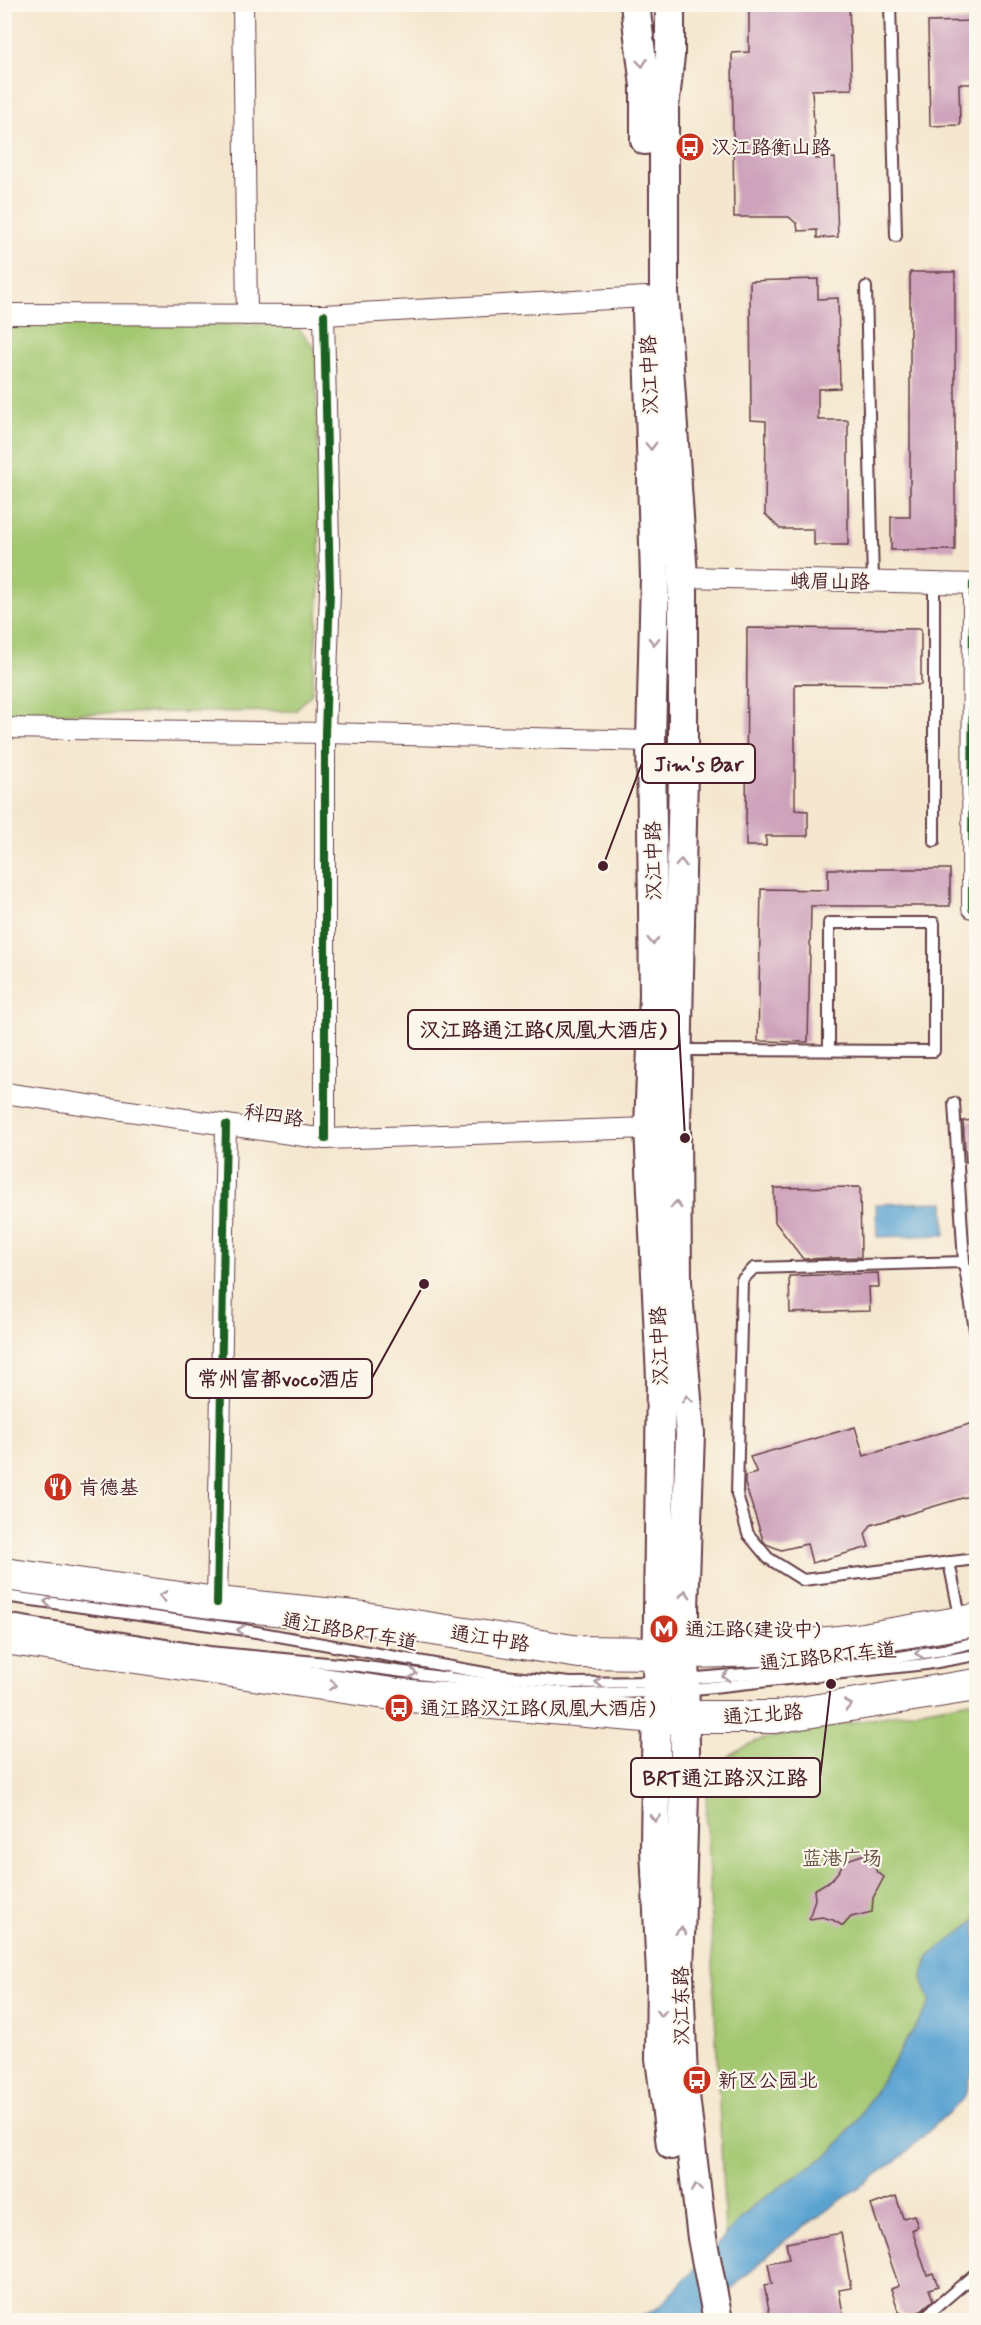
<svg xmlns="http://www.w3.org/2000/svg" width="981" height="2325" font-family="Mynerve,'LXGW WenKai TC',sans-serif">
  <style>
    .green { fill: #a3c770; stroke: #76734e; stroke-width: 1.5 }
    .water { fill: #5aa3d1; stroke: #52617e; stroke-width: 1.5 }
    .building { fill: #cea2bb }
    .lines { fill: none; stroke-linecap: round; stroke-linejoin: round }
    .lane-casing { stroke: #643d44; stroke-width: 14 }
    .street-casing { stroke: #643d44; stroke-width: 22 }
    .secondary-casing { stroke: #643d44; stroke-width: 32 }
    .primary-casing { stroke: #643d44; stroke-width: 34 }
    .lane { stroke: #fff; stroke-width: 10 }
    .street { stroke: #fff; stroke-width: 20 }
    .secondary { stroke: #fff; stroke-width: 28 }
    .primary { stroke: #fff; stroke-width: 32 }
    .cycleway-casing { stroke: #fbf7ec; stroke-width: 11 }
    .cycleway { stroke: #1b5e20; stroke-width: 8 }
    .oneway { stroke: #ae9aa0 }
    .labels { text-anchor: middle; stroke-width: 4.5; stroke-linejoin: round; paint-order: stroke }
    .poi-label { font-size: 20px; fill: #4a1f2b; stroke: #fbf7ec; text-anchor: start }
    .street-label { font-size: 20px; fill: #4a1f2b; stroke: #fbf7ec }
    .park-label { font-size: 20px; fill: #655140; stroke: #fbf7ec }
    .leader { fill: none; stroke: #4a1f2b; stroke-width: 2 }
    .callout-dot { fill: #4a1f2b; stroke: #fbf7ec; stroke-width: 2 }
    .callout { fill: #fbf7ec; stroke: #4a1f2b; stroke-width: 2 }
    .callout-label { font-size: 21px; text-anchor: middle; font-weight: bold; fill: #4a1f2b }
  </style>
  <rect width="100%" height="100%" fill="#fbf7ec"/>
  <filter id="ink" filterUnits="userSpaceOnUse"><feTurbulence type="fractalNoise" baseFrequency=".0167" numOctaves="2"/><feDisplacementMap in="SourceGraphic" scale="12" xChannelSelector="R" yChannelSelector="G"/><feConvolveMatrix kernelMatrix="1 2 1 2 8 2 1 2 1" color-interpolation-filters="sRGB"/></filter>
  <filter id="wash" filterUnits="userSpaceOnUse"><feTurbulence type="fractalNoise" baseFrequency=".008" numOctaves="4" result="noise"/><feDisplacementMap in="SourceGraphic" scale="24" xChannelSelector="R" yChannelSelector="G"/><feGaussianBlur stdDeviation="1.35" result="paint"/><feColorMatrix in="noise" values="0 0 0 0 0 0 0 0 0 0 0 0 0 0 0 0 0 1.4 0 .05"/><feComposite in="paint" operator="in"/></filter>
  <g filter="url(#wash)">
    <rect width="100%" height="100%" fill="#f5e7cf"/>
    <g class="green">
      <polygon points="4,323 296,325 316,350 320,586 312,693 295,711 5,714"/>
      <path d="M976,1700V1920L929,1957L922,1979L931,2002L857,2120L833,2151L754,2205L725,2236L706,1810C707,1801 706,1790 709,1782C719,1758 740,1747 763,1739Z"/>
    </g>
    <g class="water">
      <polygon points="944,1202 945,1235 877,1237 876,1204"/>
      <polygon points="976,1920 976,2062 964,2098 901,2157 783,2242 697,2320 635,2320 658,2308 754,2205 833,2151 857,2120 931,2002 922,1979 929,1957"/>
    </g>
    <g id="blocks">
      <g class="building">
        <polygon points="749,4 849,4 852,89 812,90 816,159 835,158 838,237 817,238 817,230 798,231 797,224 789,217 734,217 732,53 749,52"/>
        <polygon points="976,21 976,84 959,84 960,125 930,126 928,22"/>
        <polygon points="910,272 955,272 955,550 891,550 891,517 910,517"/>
        <polygon points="818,279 818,299 838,298 840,388 818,389 818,420 848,420 848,545 814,545 814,529 780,529 765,514 766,421 751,420 750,281"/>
        <polygon points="747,628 921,629 921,685 795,684 795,810 808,811 808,836 766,836 766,846 746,846"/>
        <polygon points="828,869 950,869 950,906 811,906 808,1042 758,1041 761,889 828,890"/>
        <polygon points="976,1120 976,1161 966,1162 963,1121"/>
        <polygon points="860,1187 861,1257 803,1259 775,1222 774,1188"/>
        <polygon points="878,1273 879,1287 869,1287 870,1311 790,1313 789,1276"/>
        <polygon points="976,1422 976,1494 871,1525 865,1534 869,1547 812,1563 807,1544 781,1550 766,1544 763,1540 745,1484 745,1476 757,1473 750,1457 855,1427 864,1456"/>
        <polygon points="871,1852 872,1862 877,1872 884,1877 873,1898 872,1912 851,1917 843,1926 833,1920 822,1917 809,1919 815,1899 814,1890 831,1880 839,1871 844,1861"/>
        <polygon points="896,2196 903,2218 914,2215 918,2227 912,2230 927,2275 933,2273 938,2286 929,2289 933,2300 915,2315 910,2317 899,2312 891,2289 899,2286 871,2205"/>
        <polygon points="841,2233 851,2288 839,2290 844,2320 771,2320 764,2285 772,2284 768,2263 789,2259 786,2243"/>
      </g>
    </g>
  </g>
  <g filter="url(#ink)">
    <use href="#blocks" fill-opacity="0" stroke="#643d44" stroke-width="1.5"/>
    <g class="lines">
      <g class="lane-casing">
        <g id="lane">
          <polyline points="890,4 896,236"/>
          <polyline points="866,287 873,582"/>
          <polyline points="934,841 934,583"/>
          <polyline points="678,1050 934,1051 934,923 829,923 829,1049"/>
          <polyline points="954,1103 964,1262 976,1336"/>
          <polyline points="964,1262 754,1268 742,1280 737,1494 748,1534 768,1558 803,1580 976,1559"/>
          <polyline points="949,1562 961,1621"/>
          <polyline points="4,1596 239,1629 496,1675 570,1683 655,1682"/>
          <polyline points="4,1619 209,1652 359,1666 501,1685 575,1694 655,1692"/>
          <polyline points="686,1679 855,1664 943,1650 976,1642"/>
          <polyline points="685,1690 926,1664 976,1655"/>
          <polyline points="921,2320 976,2273"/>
        </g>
      </g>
      <g class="street-casing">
        <g id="street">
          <polyline points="243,4 247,315"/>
          <polyline points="4,314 324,315 646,297"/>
          <polyline points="324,315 330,590 325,733 325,1139"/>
          <polyline points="683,577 976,584"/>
          <polyline points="4,728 325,733 651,741"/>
          <polyline points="972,908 973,584"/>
          <polyline points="4,1093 325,1139 649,1128"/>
          <polyline points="217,1603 226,1125"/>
        </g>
      </g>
      <g class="secondary-casing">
        <g id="secondary">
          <polyline points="635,4 645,86 645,140"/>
          <polyline points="670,4 670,56 664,108 664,293 683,577 683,771 676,1126 677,1282 690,1434 684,1609 685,1756 679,1975 683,2079 702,2238 718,2320"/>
          <polyline points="647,312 655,577 651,741 654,994 649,1128 661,1378 655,1849 661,1974 660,2058 671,2145"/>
        </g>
      </g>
      <g class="primary-casing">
        <g id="primary">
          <polyline points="4,1574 217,1603 364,1618 579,1652 658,1653 763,1650 857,1640 976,1620"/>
          <polyline points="4,1638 399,1695 656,1717 775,1717 976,1685"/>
        </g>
      </g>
      <use href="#lane" class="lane"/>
      <use href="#street" class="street"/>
      <use href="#secondary" class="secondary"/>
      <use href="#primary" class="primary"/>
      <g class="cycleway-casing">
        <g id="cycleway">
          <polyline points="324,315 330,590 325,733 325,1139"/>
          <polyline points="972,908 973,584"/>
          <polyline points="217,1603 226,1125"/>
        </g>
      </g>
      <use href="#cycleway" class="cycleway"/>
    </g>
    <defs><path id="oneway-chevron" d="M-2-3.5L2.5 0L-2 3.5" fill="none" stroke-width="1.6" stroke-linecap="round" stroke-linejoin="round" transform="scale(1.5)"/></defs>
    <g class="oneway">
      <use href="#oneway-chevron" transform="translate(642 63) rotate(83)"/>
      <use href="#oneway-chevron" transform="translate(651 446) rotate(88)"/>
      <use href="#oneway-chevron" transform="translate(654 641) rotate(91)"/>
      <use href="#oneway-chevron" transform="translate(681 863) rotate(-89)"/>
      <use href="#oneway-chevron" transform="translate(653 941) rotate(89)"/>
      <use href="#oneway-chevron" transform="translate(676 1205) rotate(-90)"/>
      <use href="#oneway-chevron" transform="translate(687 1399) rotate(-95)"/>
      <use href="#oneway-chevron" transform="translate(685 1594) rotate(-88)"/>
      <use href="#oneway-chevron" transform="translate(163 1596) rotate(-173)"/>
      <use href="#oneway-chevron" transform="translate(48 1602) rotate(-171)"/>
      <use href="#oneway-chevron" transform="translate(241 1630) rotate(-171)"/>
      <use href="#oneway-chevron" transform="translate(919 1653) rotate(171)"/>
      <use href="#oneway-chevron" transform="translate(413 1673) rotate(8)"/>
      <use href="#oneway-chevron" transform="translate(726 1676) rotate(174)"/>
      <use href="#oneway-chevron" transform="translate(599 1682) rotate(179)"/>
      <use href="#oneway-chevron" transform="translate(333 1685) rotate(9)"/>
      <use href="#oneway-chevron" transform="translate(848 1705) rotate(-9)"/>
      <use href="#oneway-chevron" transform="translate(655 1818) rotate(90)"/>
      <use href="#oneway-chevron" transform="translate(681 1931) rotate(-88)"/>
      <use href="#oneway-chevron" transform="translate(661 2013) rotate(91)"/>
      <use href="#oneway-chevron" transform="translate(696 2188) rotate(-97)"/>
    </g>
  </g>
  <defs>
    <g id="bus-disc" transform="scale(1.5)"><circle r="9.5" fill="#c8321e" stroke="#fbf7ec"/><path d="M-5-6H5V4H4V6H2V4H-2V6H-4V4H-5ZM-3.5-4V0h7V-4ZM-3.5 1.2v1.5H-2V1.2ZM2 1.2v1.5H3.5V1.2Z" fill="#fff"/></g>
    <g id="restaurant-disc" transform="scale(1.5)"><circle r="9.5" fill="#c8321e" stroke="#fbf7ec"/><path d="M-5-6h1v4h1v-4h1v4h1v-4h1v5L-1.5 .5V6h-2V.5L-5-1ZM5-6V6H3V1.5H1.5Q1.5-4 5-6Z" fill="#fff"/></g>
    <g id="metro-disc" transform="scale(1.5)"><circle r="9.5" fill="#c8321e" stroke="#fbf7ec"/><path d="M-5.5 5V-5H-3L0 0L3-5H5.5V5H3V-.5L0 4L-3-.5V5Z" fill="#fff"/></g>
  </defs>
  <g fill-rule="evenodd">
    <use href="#bus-disc" x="690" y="147"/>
    <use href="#restaurant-disc" x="58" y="1487"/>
    <use href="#metro-disc" x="664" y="1629"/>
    <use href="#bus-disc" x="399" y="1708"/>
    <use href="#bus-disc" x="697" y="2080"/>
  </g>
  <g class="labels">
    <g class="poi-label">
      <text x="711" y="154">汉江路衡山路</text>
      <text x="79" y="1494">肯德基</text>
      <text x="685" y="1636">通江路(建设中)</text>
      <text x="420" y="1715">通江路汉江路(凤凰大酒店)</text>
      <text x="718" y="2087">新区公园北</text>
    </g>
    <g class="street-label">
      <text transform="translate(649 375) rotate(-92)" y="7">汉江中路</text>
      <text transform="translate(830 581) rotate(1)" y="7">峨眉山路</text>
      <text transform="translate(653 861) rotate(-91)" y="7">汉江中路</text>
      <text transform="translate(274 1115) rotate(8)" y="7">科四路</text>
      <text transform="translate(659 1346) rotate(-92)" y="7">汉江中路</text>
      <text transform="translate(350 1631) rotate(10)" y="7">通江路BRT车道</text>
      <text transform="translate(490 1638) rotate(9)" y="7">通江中路</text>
      <text transform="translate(828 1656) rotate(-6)" y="7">通江路BRT车道</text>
      <text transform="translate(763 1714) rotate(-4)" y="7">通江北路</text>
      <text transform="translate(681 2006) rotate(-91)" y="7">汉江东路</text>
    </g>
    <g class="park-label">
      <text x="842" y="1865">蓝港广场</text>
    </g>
  </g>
  <path class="leader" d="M603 866L642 763M685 1138L679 1030M424 1284L372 1378M831 1684L820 1778"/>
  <g class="callout-dot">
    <circle cx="603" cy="866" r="6"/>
    <circle cx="685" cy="1138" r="6"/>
    <circle cx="424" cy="1284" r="6"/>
    <circle cx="831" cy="1684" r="6"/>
  </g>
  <g class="callout">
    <rect x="642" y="744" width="113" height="39" rx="6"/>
    <rect x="408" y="1010" width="271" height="39" rx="6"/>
    <rect x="186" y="1359" width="186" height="39" rx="6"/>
    <rect x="631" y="1758" width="189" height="39" rx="6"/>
  </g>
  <g class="callout-label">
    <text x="699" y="771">Jim's Bar</text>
    <text x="543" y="1037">汉江路通江路(凤凰大酒店)</text>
    <text x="279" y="1386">常州富都voco酒店</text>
    <text x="725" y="1785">BRT通江路汉江路</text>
  </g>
  <rect width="981" height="2325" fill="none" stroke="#fbf7ec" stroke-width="24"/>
</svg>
